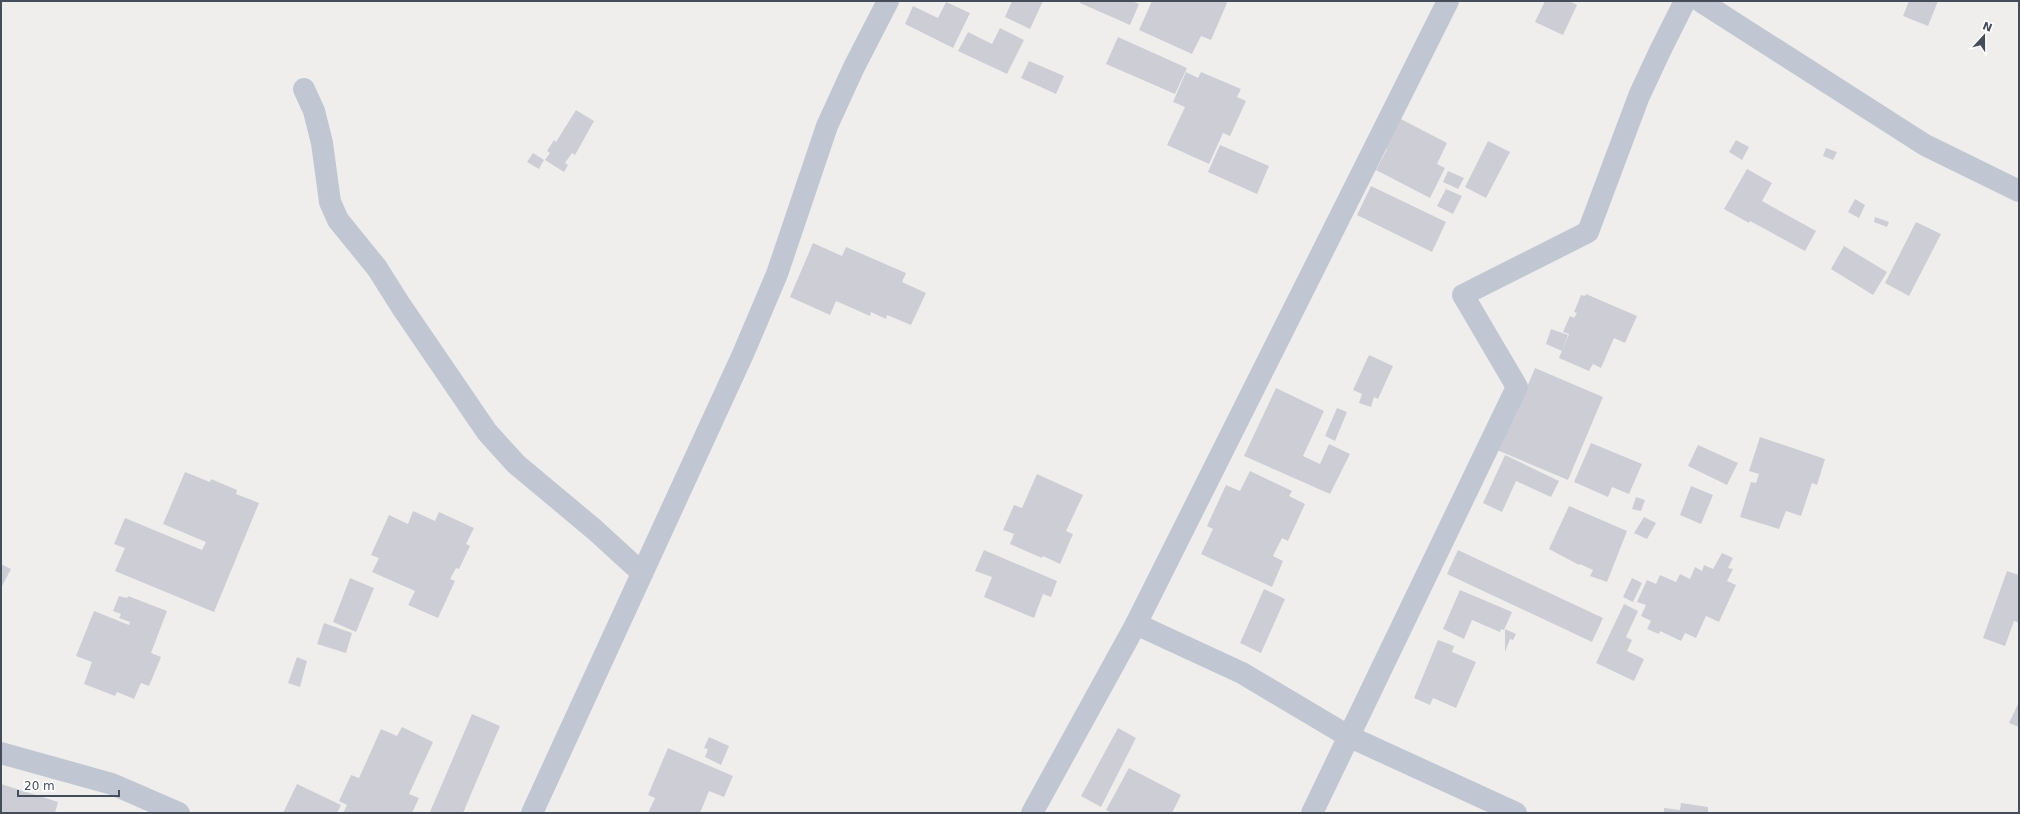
<svg xmlns="http://www.w3.org/2000/svg" width="2020" height="814" font-family="'DejaVu Sans',sans-serif">
  <style>
    .building { fill: #cdced5 }
    .lines { fill: none; stroke-linecap: round; stroke-linejoin: round }
    .minor { stroke: #c1c7d2; stroke-width: 22 }
  </style>
  <rect width="100%" height="100%" fill="#f0eeed"/>
  <g class="building">
    <polygon points="1012,1 1043,1 1030,29 1005,17"/>
    <polygon points="1081,1 1132,1 1139,4 1130,25 1080,3"/>
    <polygon points="1152,1 1224,1 1227,3 1211,40 1201,36 1192,54 1139,30"/>
    <polygon points="1545,1 1569,1 1577,5 1563,35 1535,22"/>
    <polygon points="1909,1 1938,1 1928,26 1903,16"/>
    <polygon points="946,2 970,13 953,48 905,24 913,6 938,18"/>
    <polygon points="1000,28 1024,40 1007,74 958,51 968,32 992,44"/>
    <polygon points="1118,37 1187,68 1175,94 1106,64"/>
    <polygon points="1029,61 1064,76 1056,94 1021,78"/>
    <polygon points="1186,72 1198,78 1201,72 1241,89 1237,97 1246,101 1230,136 1223,133 1209,164 1167,145 1185,107 1173,102"/>
    <polygon points="576,110 594,121 575,155 572,153 565,163 568,165 564,172 545,160 550,153 547,151 554,140 556,142"/>
    <polygon points="1395,116 1447,143 1437,164 1445,168 1430,198 1376,170 1387,149 1380,145"/>
    <polygon points="1736,140 1749,147 1742,160 1729,152"/>
    <polygon points="1488,141 1510,152 1486,198 1465,187"/>
    <polygon points="1220,145 1269,166 1257,194 1208,172"/>
    <polygon points="1826,148 1837,152 1833,160 1823,156"/>
    <polygon points="533,153 544,160 539,169 527,162"/>
    <polygon points="1747,169 1772,183 1762,201 1816,231 1805,251 1750,221 1749,223 1724,209"/>
    <polygon points="1448,171 1464,178 1458,189 1443,182"/>
    <polygon points="1371,186 1446,222 1432,252 1357,215"/>
    <polygon points="1446,189 1462,196 1453,214 1437,206"/>
    <polygon points="1855,199 1865,205 1859,218 1848,212"/>
    <polygon points="1875,217 1889,222 1887,227 1874,222"/>
    <polygon points="1916,222 1941,234 1909,296 1885,283"/>
    <polygon points="813,243 842,256 846,247 906,273 902,282 926,293 911,325 887,315 886,319 871,312 870,316 836,301 830,315 790,297"/>
    <polygon points="1844,246 1887,272 1873,295 1831,269"/>
    <polygon points="1586,294 1637,316 1625,343 1614,338 1601,368 1593,364 1589,371 1559,358 1569,334 1563,332 1570,316 1574,318 1577,313 1574,312 1581,295 1585,296"/>
    <polygon points="1551,329 1568,335 1562,351 1546,344"/>
    <polygon points="1369,355 1393,366 1378,399 1374,397 1371,407 1359,403 1362,394 1353,390"/>
    <polygon points="1535,368 1603,397 1568,480 1497,450 1510,417 1514,419"/>
    <polygon points="1276,388 1324,411 1303,456 1320,464 1329,444 1350,454 1330,494 1244,456"/>
    <polygon points="1337,408 1347,412 1335,441 1325,436"/>
    <polygon points="1760,437 1825,459 1817,485 1812,483 1801,516 1786,511 1779,529 1740,517 1751,482 1756,483 1759,474 1749,471"/>
    <polygon points="1591,443 1642,464 1629,494 1612,487 1608,497 1574,482"/>
    <polygon points="1698,445 1738,463 1727,485 1688,466"/>
    <polygon points="1505,455 1559,481 1551,497 1516,481 1502,512 1483,503"/>
    <polygon points="1250,471 1292,491 1289,496 1305,504 1288,541 1282,538 1273,556 1283,561 1272,587 1201,554 1213,529 1207,526 1226,485 1240,491"/>
    <polygon points="185,472 210,482 211,479 237,490 236,494 259,503 214,612 115,571 125,548 114,544 125,518 202,550 206,542 163,524"/>
    <polygon points="1037,474 1083,495 1066,531 1073,534 1060,564 1043,556 1042,558 1010,544 1014,534 1003,530 1014,505 1022,508"/>
    <polygon points="1691,486 1713,495 1701,524 1680,515"/>
    <polygon points="1636,497 1645,500 1641,511 1632,509"/>
    <polygon points="1569,506 1627,531 1607,582 1590,576 1593,570 1580,564 1579,565 1549,549"/>
    <polygon points="413,511 435,521 439,512 474,528 466,544 470,546 459,569 456,568 450,579 455,581 438,618 408,605 415,591 372,572 379,558 371,555 389,515 408,524"/>
    <polygon points="1644,517 1656,523 1647,539 1634,533"/>
    <polygon points="984,550 1057,581 1051,597 1043,594 1034,618 984,597 992,577 975,571"/>
    <polygon points="1458,550 1603,618 1592,642 1447,574"/>
    <polygon points="1722,553 1733,558 1728,568 1733,569 1727,581 1736,585 1719,622 1706,616 1696,638 1685,633 1681,641 1660,631 1659,634 1647,629 1651,621 1641,616 1646,605 1637,602 1647,580 1656,584 1660,575 1676,582 1680,574 1690,579 1695,567 1702,571 1704,565 1713,569"/>
    <polygon points="1,564 11,569 1,588"/>
    <polygon points="2007,571 2019,575 2019,623 2014,621 2005,646 1983,638"/>
    <polygon points="350,578 374,588 356,632 333,622"/>
    <polygon points="1632,578 1642,583 1633,602 1623,597"/>
    <polygon points="1264,589 1285,599 1261,653 1240,643"/>
    <polygon points="1460,590 1512,612 1504,630 1501,629 1500,632 1472,620 1464,639 1443,629"/>
    <polygon points="119,596 127,598 128,596 167,611 151,653 161,657 149,686 141,683 134,699 117,692 115,696 84,684 92,662 76,656 94,611 129,625 130,622 119,618 121,614 113,611"/>
    <polygon points="1624,604 1638,611 1626,637 1632,640 1627,651 1644,659 1634,681 1596,663"/>
    <polygon points="324,623 352,633 346,653 317,644"/>
    <polygon points="1505,629 1516,634 1513,640 1510,639 1505,652"/>
    <polygon points="1438,640 1454,646 1452,652 1476,662 1456,708 1433,698 1430,705 1414,698"/>
    <polygon points="297,657 307,661 300,687 288,683"/>
    <polygon points="2019,702 2019,727 2009,723"/>
    <polygon points="472,714 500,726 463,813 432,813 430,812"/>
    <polygon points="402,727 433,742 409,794 419,798 412,813 343,813 347,805 339,801 351,775 359,778 381,729 397,736"/>
    <polygon points="1118,728 1136,738 1101,807 1081,796"/>
    <polygon points="709,737 729,746 721,765 705,757 708,749 704,748"/>
    <polygon points="668,748 733,776 724,797 709,791 700,813 648,813 655,798 648,795"/>
    <polygon points="1129,768 1181,795 1172,813 1111,813 1106,810"/>
    <polygon points="1,784 58,802 55,813 1,813"/>
    <polygon points="297,784 341,805 337,813 283,813"/>
    <polygon points="1681,803 1708,807 1708,813 1664,813 1664,808 1680,810"/>
  </g>
  <g class="lines">
    <g class="minor">
      <polyline points="1700,1 1925,145 2019,191"/>
      <polyline points="304,89 314,111 322,143 330,202 338,220 377,268 401,306 487,432 516,464 595,530 642,573"/>
      <polyline points="1136,624 1242,673 1348,736 1516,813"/>
      <polyline points="1,753 112,784 179,813"/>
      <polyline points="532,813 743,354 777,274 827,126 854,67 888,1"/>
      <polyline points="1032,813 1136,624 1448,1"/>
      <polyline points="1312,813 1517,387 1463,295 1588,232 1639,96 1660,51 1685,1"/>
    </g>
  </g>
  <rect width="2020" height="814" fill="none" stroke="#464d5a" stroke-width="4"/>
  <g transform="translate(1984 36) rotate(21)" stroke="#ffffff" stroke-width="3" paint-order="stroke">
  <path d="M0-3L7 15L0 10L-7 15Z" fill="#464d5a"/>
  <text y="-6" font-size="11" font-weight="bold" text-anchor="middle" fill="#464d5a">N</text>
  </g>
  <path d="M18 790v6h101v-6" fill="none" stroke="#464d5a" stroke-width="2"/>
  <text x="24" y="790" font-size="12" fill="#464d5a" stroke="#ffffff" stroke-width="3" paint-order="stroke">20 m</text>
</svg>
